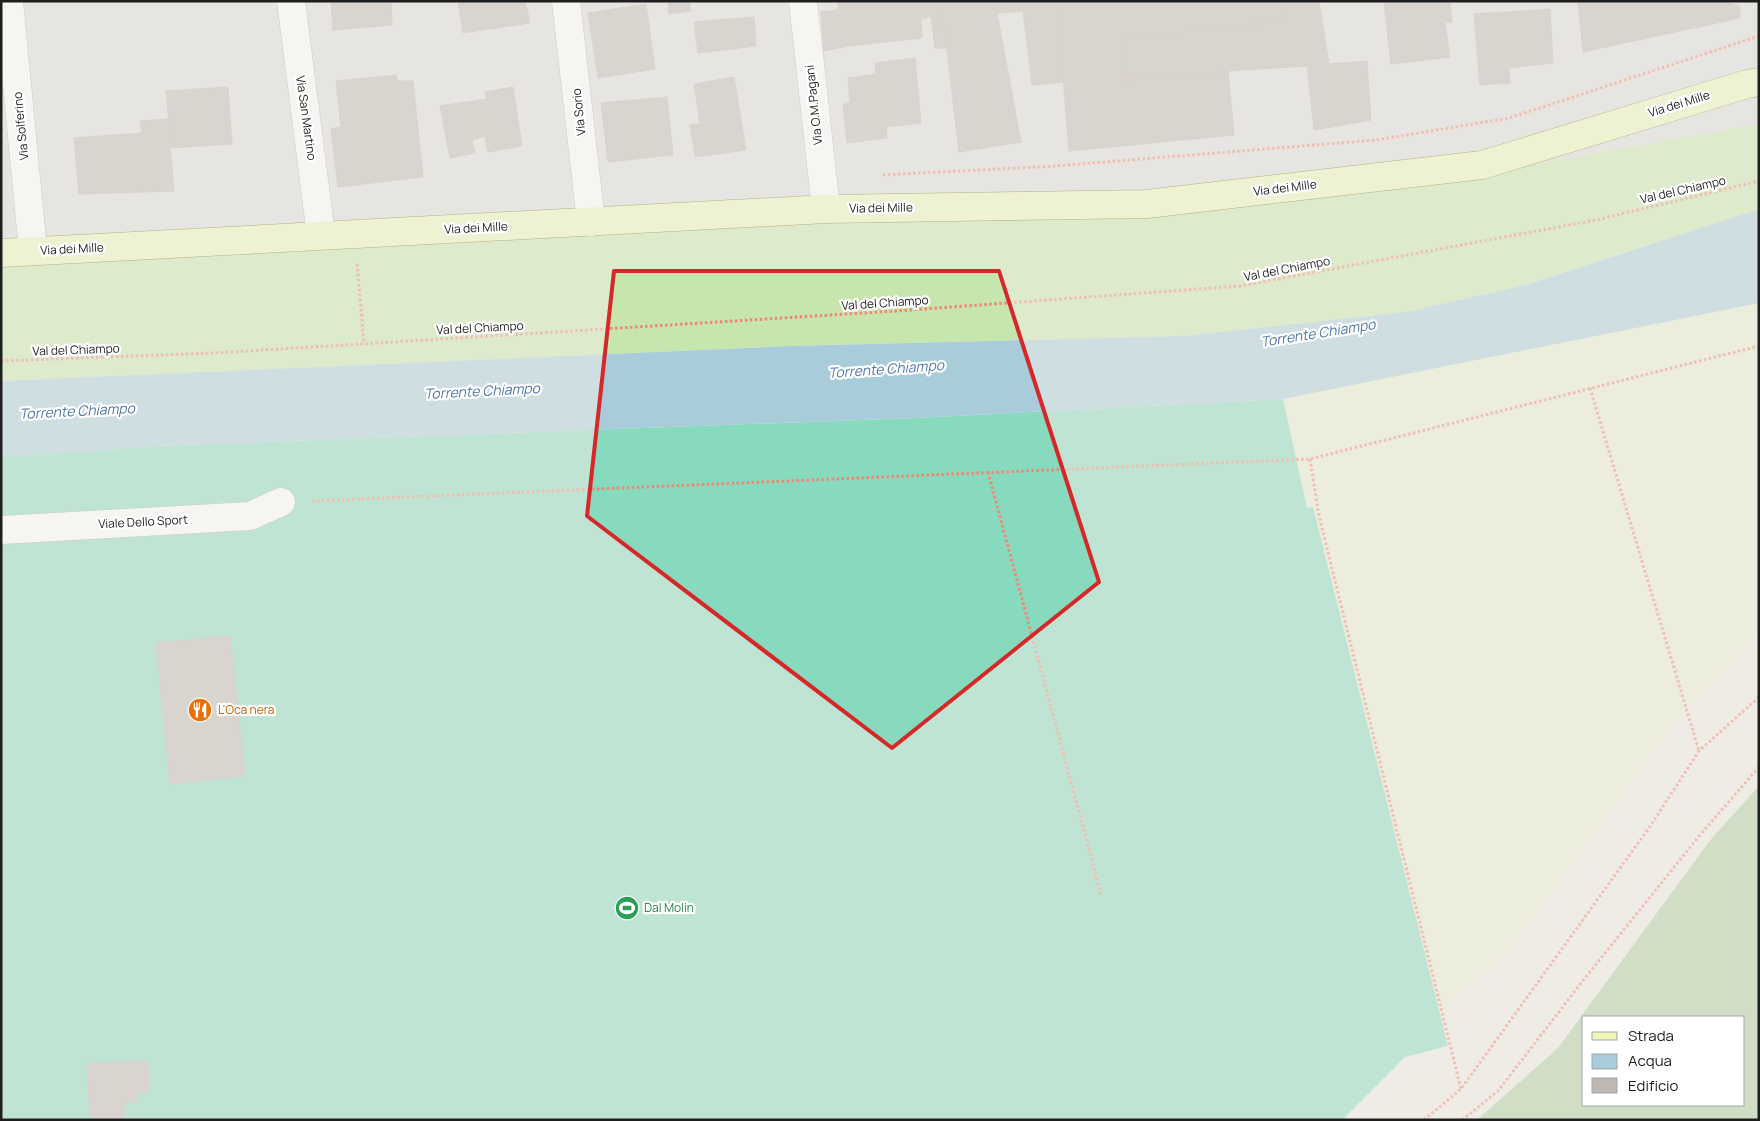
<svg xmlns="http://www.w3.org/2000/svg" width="1760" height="1121" font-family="Manrope,sans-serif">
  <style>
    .residential { fill: #dcdcdb }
    .farmland { fill: #e9edd1 }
    .grass { fill: #c7e6ae }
    .forest { fill: #a8cc9c; fill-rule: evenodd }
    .pitch { fill: #87dabd }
    .water { fill: #a8ccda }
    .building { fill: #bfb8b2; stroke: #c0b4a8 }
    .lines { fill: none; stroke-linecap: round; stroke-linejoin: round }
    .minor-casing { stroke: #a5a5a5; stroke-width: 29 }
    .secondary-casing { stroke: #61700b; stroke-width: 29 }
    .path { stroke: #f28673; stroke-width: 3; stroke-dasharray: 2.5 2.5; stroke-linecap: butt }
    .minor { stroke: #fff; stroke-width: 28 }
    .secondary { stroke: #f0f6bc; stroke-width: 28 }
    .marked { fill: none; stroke: #d62828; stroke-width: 4; stroke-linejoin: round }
    .labels { text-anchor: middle; stroke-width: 4.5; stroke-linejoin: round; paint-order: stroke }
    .street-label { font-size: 12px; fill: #1e1e1e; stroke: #fff }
    .food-label { font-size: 12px; fill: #c56008; stroke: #fff; text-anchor: start }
    .leisure-label { font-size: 12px; fill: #27864d; stroke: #fff; text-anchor: start }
    .water-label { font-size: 14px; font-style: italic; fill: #5079a9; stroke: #fff }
  </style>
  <rect width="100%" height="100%" fill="#efece5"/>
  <polygon class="residential" points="1,1 1759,1 1759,124 1485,173 1,253"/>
  <polygon class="farmland" points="1759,303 1759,633 1676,721 1591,837 1513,945 1419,1033 1283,399"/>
  <polygon class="grass" points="1759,124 1759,209 1528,284 1406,312 1183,336 792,346 1,381 1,253 1485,173"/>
  <path class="forest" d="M1759,786V1120H1477L1558,1048L1711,839ZM1584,1017H1744V1105H1584Z"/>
  <polygon class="pitch" points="1283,399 1307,508 1313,507 1448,1046 1405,1057 1342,1120 1,1120 1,457 155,446 916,418"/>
  <polygon class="water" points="1759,209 1759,303 1283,399 916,418 155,446 1,457 1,381 792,346 1183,336 1406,312 1529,284"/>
  <g class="building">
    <polygon points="331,1 391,1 392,25 333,30"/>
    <polygon points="458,1 525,1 530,23 463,33"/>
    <polygon points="668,1 689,1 691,11 669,14"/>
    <polygon points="838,1 941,1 946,48 935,48 931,17 921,19 922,38 848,46 824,51 821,12 838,10"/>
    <polygon points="941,1 1057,1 1064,82 1032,85 1023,11 997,13 1021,142 959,152"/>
    <polygon points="1057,1 1282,1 1284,21 1123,39 1127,80 1228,71 1234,135 1069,151"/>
    <polygon points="1282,1 1319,1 1329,64 1367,61 1371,120 1314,130 1307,66 1228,71 1127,80 1123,39 1284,21"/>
    <polygon points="1400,1 1450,1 1452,23 1445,22 1450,57 1391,64 1384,3"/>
    <polygon points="1578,1 1723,1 1740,6 1740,18 1583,52"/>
    <polygon points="646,4 655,69 598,78 588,13"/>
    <polygon points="1550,9 1553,63 1509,68 1510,83 1480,85 1474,14"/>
    <polygon points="754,17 756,46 698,53 694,22"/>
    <polygon points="915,58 921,123 886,127 887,138 847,143 843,105 850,102 848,78 876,74 875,63"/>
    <polygon points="397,75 397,81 413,81 423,177 338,187 331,129 341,127 336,81"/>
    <polygon points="734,77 746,150 695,157 690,125 700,124 694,84"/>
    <polygon points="228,87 232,144 171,148 166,91"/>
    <polygon points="513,87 522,146 488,152 485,136 472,140 475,153 450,158 440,106 487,99 485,92"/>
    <polygon points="667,97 673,155 608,162 601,103"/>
    <polygon points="168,119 174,191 79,194 74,138 142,133 140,121"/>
    <polygon points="230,636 245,776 170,784 156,643"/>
    <polygon points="148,1061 149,1092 137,1092 137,1102 124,1103 124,1120 90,1120 87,1063"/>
  </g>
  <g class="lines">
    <g class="minor-casing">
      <g id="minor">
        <polyline points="9,1 33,251"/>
        <polyline points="291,1 321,235"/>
        <polyline points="566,1 591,222"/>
        <polyline points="803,1 826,209"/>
        <polyline points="1,530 250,516 281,502"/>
      </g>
    </g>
    <g class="secondary-casing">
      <polyline id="secondary" points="1,253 826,209 1147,204 1482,165 1747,84 1759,82"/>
    </g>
    <g class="path">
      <polyline points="883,175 1055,166 1376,140 1509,118 1759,36"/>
      <polyline points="357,264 364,343"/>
      <polyline points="1,361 214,353 896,311 1240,286 1596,220 1759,181"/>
      <polyline points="1590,388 1699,751"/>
      <polyline points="1310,459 1319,516 1461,1089"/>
      <polyline points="988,472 1101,894"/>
      <polyline points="312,501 1310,459 1759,346"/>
      <polyline points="1424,1120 1461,1089 1649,828 1699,751 1759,697"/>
      <polyline points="1462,1120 1498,1091 1585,978 1700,835 1759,767"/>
    </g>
    <use href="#minor" class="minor"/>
    <use href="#secondary" class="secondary"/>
  </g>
  <path d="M0 0H1760V1121H0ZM614,271H999L1099,582L892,748L587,516Z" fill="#efece5" fill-opacity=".55" fill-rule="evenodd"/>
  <path class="marked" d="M614,271H999L1099,582L892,748L587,516Z"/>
  <defs>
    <g id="restaurant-disc" transform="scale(1.25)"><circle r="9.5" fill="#e8710a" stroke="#fff"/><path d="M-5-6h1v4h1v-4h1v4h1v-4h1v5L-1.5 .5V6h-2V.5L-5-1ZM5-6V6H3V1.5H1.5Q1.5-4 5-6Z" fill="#fff"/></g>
    <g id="stadium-disc" transform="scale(1.25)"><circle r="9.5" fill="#2e9e5b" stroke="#fff"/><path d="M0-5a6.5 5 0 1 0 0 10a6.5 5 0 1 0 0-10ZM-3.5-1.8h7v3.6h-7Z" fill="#fff"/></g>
  </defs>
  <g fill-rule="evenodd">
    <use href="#restaurant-disc" x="200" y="710"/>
    <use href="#stadium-disc" x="627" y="908"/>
  </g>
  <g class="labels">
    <g class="street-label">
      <text transform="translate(1679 104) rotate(-17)" y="4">Via dei Mille</text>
      <text transform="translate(814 105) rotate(-96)" y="4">Via O.M.Pagani</text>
      <text transform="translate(579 112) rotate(-96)" y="4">Via Sorio</text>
      <text transform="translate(306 118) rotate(82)" y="4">Via San Martino</text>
      <text transform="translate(21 126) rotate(-96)" y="4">Via Solferino</text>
      <text transform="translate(1285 188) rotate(-7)" y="4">Via dei Mille</text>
      <text transform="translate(1683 190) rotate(-13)" y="4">Val del Chiampo</text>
      <text transform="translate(881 208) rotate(-1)" y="4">Via dei Mille</text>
      <text transform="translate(476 228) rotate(-3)" y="4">Via dei Mille</text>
      <text transform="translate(72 249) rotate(-3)" y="4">Via dei Mille</text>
      <text transform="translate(1287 269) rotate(-11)" y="4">Val del Chiampo</text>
      <text transform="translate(885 303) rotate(-4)" y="4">Val del Chiampo</text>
      <text transform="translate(480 328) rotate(-3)" y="4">Val del Chiampo</text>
      <text transform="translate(76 350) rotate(-2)" y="4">Val del Chiampo</text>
      <text transform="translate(143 522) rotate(-3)" y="4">Viale Dello Sport</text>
    </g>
    <g class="food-label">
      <text x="218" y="714">L'Oca nera</text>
    </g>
    <g class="leisure-label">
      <text x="644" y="912">Dal Molin</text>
    </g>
    <g class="water-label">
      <text transform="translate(1318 333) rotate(-9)" y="5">Torrente Chiampo</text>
      <text transform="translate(886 369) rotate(-4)" y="5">Torrente Chiampo</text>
      <text transform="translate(482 391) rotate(-3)" y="5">Torrente Chiampo</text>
      <text transform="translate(77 411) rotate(-3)" y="5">Torrente Chiampo</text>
    </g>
  </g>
  <rect width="1760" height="1121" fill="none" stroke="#1e1e1e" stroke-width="5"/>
  <rect x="1582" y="1016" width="162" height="90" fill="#ffffff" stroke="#a5a5a5"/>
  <rect x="1592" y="1032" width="25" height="8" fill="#f0f6bc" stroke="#a5a5a5"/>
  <text x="1628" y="1041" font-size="15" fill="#1e1e1e">Strada</text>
  <rect x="1592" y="1054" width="25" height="15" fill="#a8ccda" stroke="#a5a5a5"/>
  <text x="1628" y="1066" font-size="15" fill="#1e1e1e">Acqua</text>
  <rect x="1592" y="1078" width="25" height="15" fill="#bfb8b2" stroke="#a5a5a5"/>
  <text x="1628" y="1091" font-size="15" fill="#1e1e1e">Edificio</text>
</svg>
